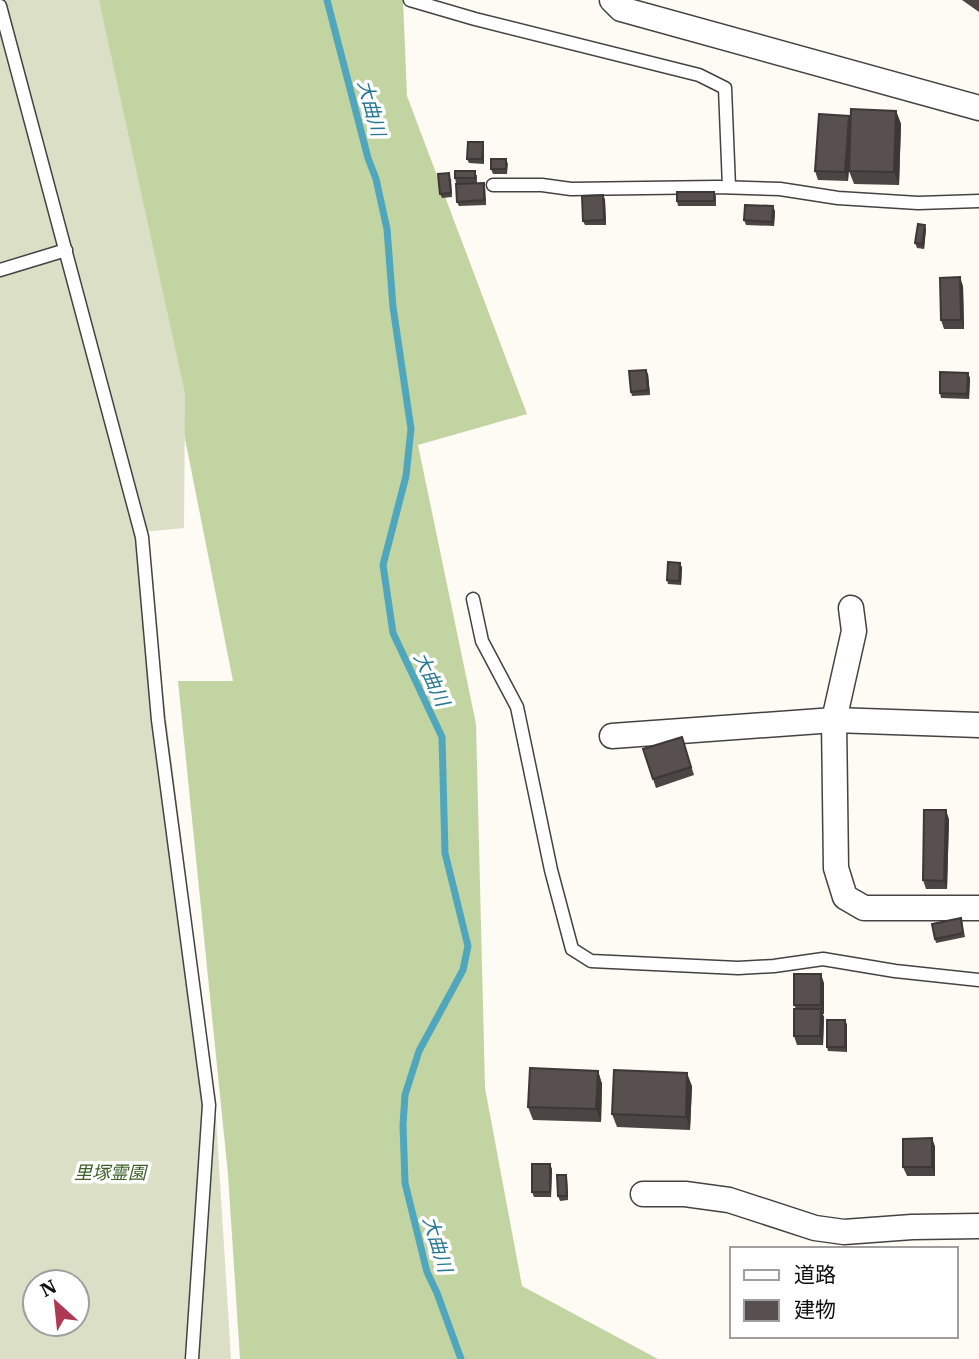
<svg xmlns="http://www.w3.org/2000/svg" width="979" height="1359" font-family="'IBM Plex Serif','Noto Sans JP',serif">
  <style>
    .forest { fill: #c2d4a2 }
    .cemetery { fill: #dbdfc6; fill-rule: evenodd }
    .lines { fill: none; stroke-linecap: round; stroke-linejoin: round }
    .stream { stroke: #4fa6bd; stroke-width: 7 }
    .service-casing { stroke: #434343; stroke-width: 15 }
    .minor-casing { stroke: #434343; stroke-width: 27 }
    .service { stroke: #fff; stroke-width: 12 }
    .minor { stroke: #fff; stroke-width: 24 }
    .wall { fill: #4b4543 }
    .shaded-wall { fill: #3d3837 }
    .building { fill: #57504e; stroke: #3d3837; stroke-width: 2 }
    .labels { text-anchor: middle; stroke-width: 7; stroke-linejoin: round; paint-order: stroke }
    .park-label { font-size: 18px; font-style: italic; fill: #3e6028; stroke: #fff }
    .water-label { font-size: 19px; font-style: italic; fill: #287893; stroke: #fff }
  </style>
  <rect width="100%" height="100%" fill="#fefaf4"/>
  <polygon class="forest" points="95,0 403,0 407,96 527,414 418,445 476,724 485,1088 522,1286 658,1359 240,1359 228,1174 178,681 233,681 116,90"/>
  <path class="cemetery" d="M0,0H99L185,393L184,528L143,532L216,1118L231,1359H0ZM35,1282H77V1324H35Z"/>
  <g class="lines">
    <polyline class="stream" points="327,0 368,158 376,179 387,229 393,307 411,429 406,476 383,565 393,633 442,737 445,853 468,946 463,970 419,1051 405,1095 403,1125 405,1183 427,1272 437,1293 461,1359"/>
    <g class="service-casing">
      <g id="service">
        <polyline points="410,0 475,19 699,75 725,88 729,187"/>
        <polyline points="0,6 142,537 158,720 209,1105 192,1359"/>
        <polyline points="493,185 542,185 571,189 717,187 780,189 838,198 918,203 979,201"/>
        <polyline points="0,270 66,250"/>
        <polyline points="473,599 482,641 517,707 551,870 572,949 591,961 738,968 774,966 823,959 895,971 979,980"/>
      </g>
    </g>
    <g class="minor-casing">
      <g id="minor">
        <polyline points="612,0 621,9 979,108"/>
        <polyline points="851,608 854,631 834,720 836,868 845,897 864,908 979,908"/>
        <polyline points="612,736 834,720 979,725"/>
        <polyline points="643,1194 685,1194 729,1200 815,1228 844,1232 912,1227 979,1226"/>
      </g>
    </g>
    <use href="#service" class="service"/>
    <use href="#minor" class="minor"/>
  </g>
  <g class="wall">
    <polygon points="962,0 979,0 979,12"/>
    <polygon points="896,111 901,124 899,185 854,184 849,171 849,167 848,181 818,180 815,171 851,121"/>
    <polygon points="483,142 484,147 484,164 469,163 467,159"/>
    <polygon points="506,159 508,164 507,174 493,174 491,169"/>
    <polygon points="477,175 477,183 456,183 455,178"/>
    <polygon points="451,178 452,197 442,198 440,194"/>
    <polygon points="485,187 486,205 459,206 457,202"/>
    <polygon points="714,192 716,196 716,206 678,206 677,201"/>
    <polygon points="603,195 605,200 606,225 585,225 583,221"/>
    <polygon points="775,211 774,226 746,225 744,220"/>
    <polygon points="926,229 924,249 917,248 915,243"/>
    <polygon points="963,286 964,329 944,329 941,320"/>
    <polygon points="648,374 650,395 632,396 631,392"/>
    <polygon points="970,378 969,399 941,398 940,393"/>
    <polygon points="680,563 682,568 681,585 668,584 667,580"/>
    <polygon points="682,737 694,775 656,788 643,749"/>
    <polygon points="949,819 947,889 926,889 923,880"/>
    <polygon points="962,922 965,937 936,943 935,939"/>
    <polygon points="824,983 824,1014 822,1014 824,1017 823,1045 797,1045 794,1036 796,1009 794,1005"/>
    <polygon points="845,1020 847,1025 847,1052 828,1051 827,1047"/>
    <polygon points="598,1071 602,1084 601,1122 533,1120 528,1107"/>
    <polygon points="692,1086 690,1130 617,1127 612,1114"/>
    <polygon points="932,1138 935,1147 935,1176 907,1176 903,1167"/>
    <polygon points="552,1169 551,1197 534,1197 532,1192"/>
    <polygon points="566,1175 567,1179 568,1200 560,1201 558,1196"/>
  </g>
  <g class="shaded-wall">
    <polygon points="896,111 901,124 899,185 894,172"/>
    <polygon points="849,116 852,125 848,181 845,172"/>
    <polygon points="483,142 484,147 484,164 482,159"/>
    <polygon points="484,183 485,187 486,205 484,200"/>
    <polygon points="603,195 605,200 606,225 604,220"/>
    <polygon points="773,206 775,211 774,226 772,222"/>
    <polygon points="925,225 926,229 924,249 922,244"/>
    <polygon points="960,277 963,286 964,329 961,320"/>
    <polygon points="646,370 648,374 650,395 648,390"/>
    <polygon points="968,373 970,378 969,399 967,394"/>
    <polygon points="680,563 682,568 681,585 679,581"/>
    <polygon points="946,810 949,819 947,889 944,881"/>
    <polygon points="821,974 824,983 824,1014 821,1005"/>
    <polygon points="821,1009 824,1017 823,1045 820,1036"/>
    <polygon points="845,1020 847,1025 847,1052 845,1047"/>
    <polygon points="598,1071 602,1084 601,1122 596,1109"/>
    <polygon points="687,1073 692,1086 690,1130 686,1117"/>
    <polygon points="932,1138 935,1147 935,1176 932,1167"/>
    <polygon points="550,1164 552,1169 551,1197 550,1192"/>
    <polygon points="566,1175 567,1179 568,1200 567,1196"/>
  </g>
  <g class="building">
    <polygon points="851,109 896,111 894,172 849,171"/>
    <polygon points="819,114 849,116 845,172 815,171"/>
    <polygon points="468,142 483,142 482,159 467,159"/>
    <rect x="491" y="159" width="15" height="10"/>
    <rect x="455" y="171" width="20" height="7"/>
    <polygon points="449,173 451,193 440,194 438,174"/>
    <polygon points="484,183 484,200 457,202 456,184"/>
    <rect x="677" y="192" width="37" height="9"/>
    <polygon points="603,195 604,220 583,221 582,196"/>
    <polygon points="745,205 773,206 772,222 744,220"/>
    <polygon points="918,224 925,225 922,244 915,243"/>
    <polygon points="960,277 961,320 941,320 940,278"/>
    <polygon points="646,370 648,390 631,392 629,371"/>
    <polygon points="940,372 968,373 967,394 940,393"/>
    <polygon points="668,562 680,563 679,581 667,580"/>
    <polygon points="682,737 691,767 653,779 643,749"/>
    <polygon points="924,810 946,810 944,881 923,880"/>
    <polygon points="961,918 963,933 935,939 932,924"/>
    <rect x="794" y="974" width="27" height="31"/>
    <polygon points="794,1009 821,1009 820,1036 794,1036"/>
    <rect x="827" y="1020" width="18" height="27"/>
    <polygon points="530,1068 598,1071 596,1109 528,1107"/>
    <polygon points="614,1070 687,1073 686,1117 612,1114"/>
    <polygon points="932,1138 932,1167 903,1167 903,1139"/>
    <rect x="532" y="1164" width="18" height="28"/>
    <polygon points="557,1175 566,1175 567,1196 558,1196"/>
  </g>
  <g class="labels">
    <g class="park-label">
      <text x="110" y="1179">里塚霊園</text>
    </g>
    <g class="water-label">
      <text transform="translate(372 108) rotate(75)" y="7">大曲川</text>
      <text transform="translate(432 679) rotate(65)" y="7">大曲川</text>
      <text transform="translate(438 1244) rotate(73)" y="7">大曲川</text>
    </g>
  </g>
  <rect x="730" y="1247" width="228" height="91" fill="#ffffff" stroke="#9f9f9f" stroke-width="2"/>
  <rect x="744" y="1270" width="35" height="10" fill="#ffffff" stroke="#9f9f9f" stroke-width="2"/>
  <text x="794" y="1282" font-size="21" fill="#101010">道路</text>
  <rect x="744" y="1300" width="35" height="21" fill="#57504e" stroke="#9f9f9f" stroke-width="2"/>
  <text x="794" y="1317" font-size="21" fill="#101010">建物</text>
  <g transform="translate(56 1303) rotate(333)"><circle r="33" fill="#ffffff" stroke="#9f9f9f" stroke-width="2"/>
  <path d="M0-5L12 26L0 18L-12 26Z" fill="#af3854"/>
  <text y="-10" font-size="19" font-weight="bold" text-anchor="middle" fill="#101010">N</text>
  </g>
</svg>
